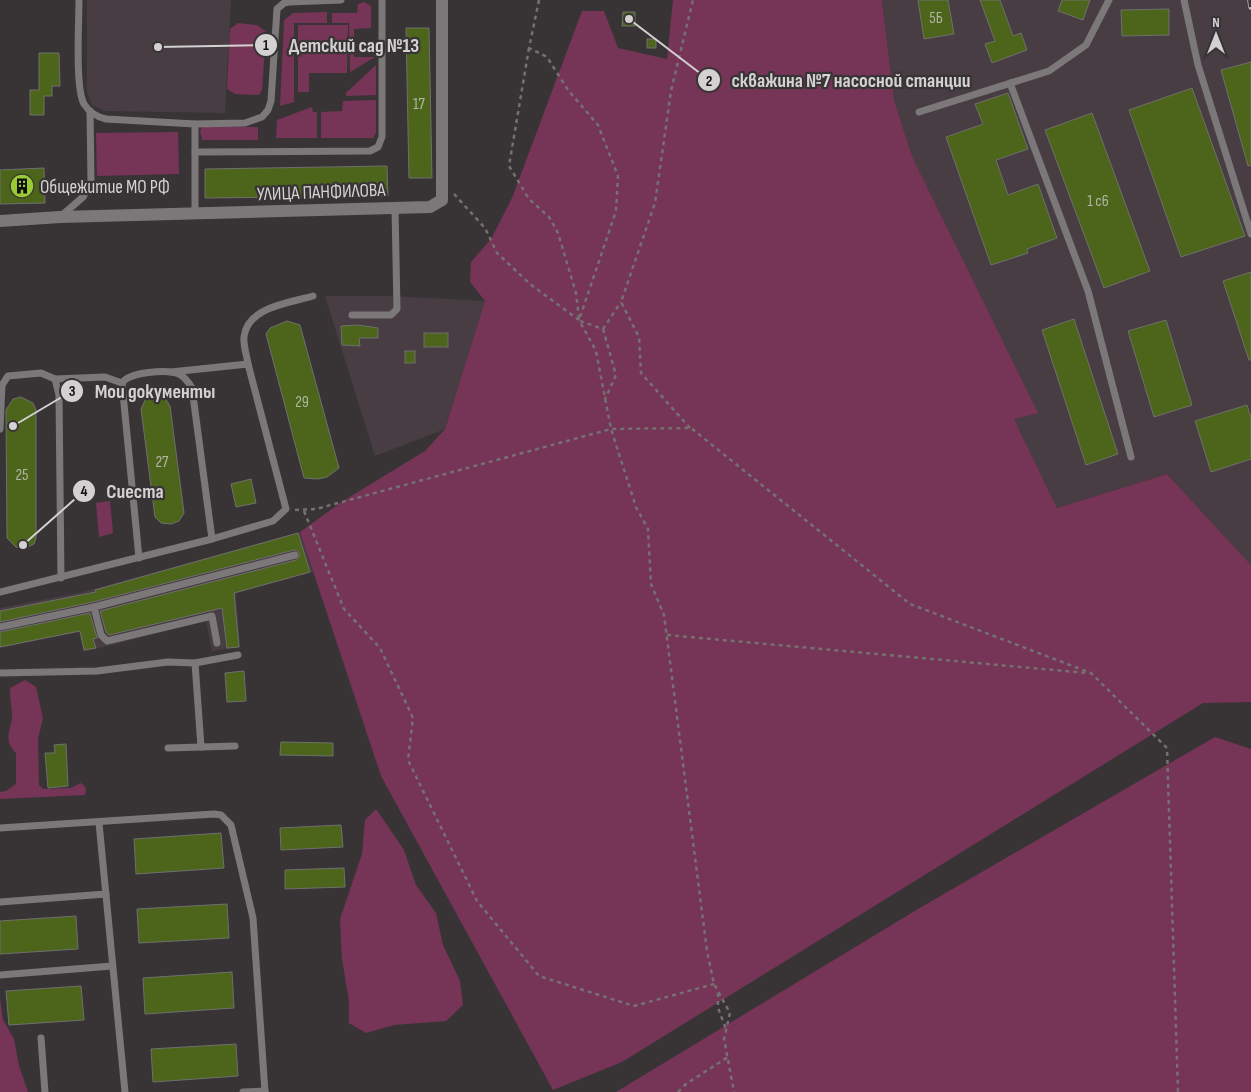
<svg xmlns="http://www.w3.org/2000/svg" width="1251" height="1092" font-family="'Sofia Sans Condensed',sans-serif">
  <style>
    .built { fill: #473d42 }
    .green { fill: #763456 }
    .building { fill: #4c651b; stroke: #6f706d }
    .lines { fill: none; stroke-linecap: round; stroke-linejoin: round }
    .path { stroke: #757173; stroke-width: 2.5; stroke-dasharray: 4 4; stroke-linecap: butt }
    .lane { stroke: #7c787a; stroke-width: 7 }
    .street { stroke: #7c787a; stroke-width: 12 }
    .rail-casing { stroke: #bab8b9; stroke-width: 5.5 }
    .rail { stroke: #383436; stroke-width: 4; stroke-dasharray: 11; stroke-linecap: butt }
    .labels { text-anchor: middle; stroke-width: 4.5; stroke-linejoin: round; paint-order: stroke }
    .number-label { font-size: 16px; fill: #b1b6a4 }
    .poi-label { font-size: 19px; fill: #d3d1d2; stroke: #383436; text-anchor: start }
    .street-label { font-size: 19px; fill: #d3d1d2; stroke: #383436 }
    .leader { fill: none; stroke: #d3d1d2; stroke-width: 2 }
    .callout-dot { fill: #d3d1d2; stroke: #383436; stroke-width: 2 }
    .mark-label { font-size: 15px; text-anchor: middle; font-weight: bold; fill: #111 }
    .callout-label { font-size: 20px; text-anchor: middle; font-weight: bold; fill: #d3d1d2; stroke: #383436; stroke-width: 4.5; stroke-linejoin: round; paint-order: stroke }
  </style>
  <rect width="100%" height="100%" fill="#383436"/>
  <g class="built">
    <polygon points="87,0 231,0 225,113 104,111 92,105 87,93"/>
    <polygon points="882,0 1251,0 1251,565 1167,474 1057,508 1013,418 1037,413 912,156 894,100"/>
    <polygon points="325,296 390,296 485,301 445,429 375,456"/>
    <polygon points="300,532 313,572 236,593 240,647 212,651 206,621 84,652 79,632 0,648 0,608 83,592"/>
  </g>
  <g class="green">
    <polygon points="673,0 882,0 894,100 912,156 1038,413 1014,419 1057,508 1167,474 1251,565 1251,702 1203,703 622,1062 553,1090 381,776 300,532 343,501 425,451 445,429 485,301 470,282 471,262 491,239 512,198 582,11 604,11 618,48 667,59"/>
    <polygon points="364,2 371,6 371,28 354,29 354,57 375,57 350,72 349,23 332,23 332,13 357,13 358,4"/>
    <polygon points="327,12 327,23 294,23 294,102 280,106 284,20 293,13"/>
    <polygon points="238,23 257,25 266,32 262,90 259,95 235,94 227,89 230,29"/>
    <polygon points="298,25 348,25 347,73 309,73 309,92 298,92"/>
    <polygon points="376,65 376,95 346,96 346,93"/>
    <polygon points="376,100 376,133 373,138 321,138 321,112 342,111 343,101"/>
    <polygon points="312,107 313,112 317,112 317,138 276,138 277,120"/>
    <polygon points="203,127 258,127 258,140 202,140 200,130"/>
    <polygon points="178,132 179,174 97,176 96,133"/>
    <polygon points="110,501 113,533 99,537 96,503"/>
    <path d="M25,680L36,687L43,718L38,739L39,785L43,789L71,788L81,783L86,788L85,795L0,799V792L6,791L16,784V753C1,737 13,730 12,712C11,704 10,696 10,688Z"/>
    <polygon points="1215,737 1251,749 1251,1092 616,1092 918,909"/>
    <polygon points="376,809 404,850 416,885 436,913 443,945 460,981 463,1005 446,1021 394,1025 366,1033 349,1023 349,1001 342,959 340,919 362,854 365,820"/>
    <polygon points="0,998 3,1020 14,1039 19,1066 28,1092 0,1092"/>
  </g>
  <g class="building">
    <polygon points="918,0 948,0 954,34 924,39"/>
    <polygon points="980,0 1000,0 1013,36 1021,33 1027,50 992,63 985,44 995,41"/>
    <polygon points="1062,0 1090,0 1083,20 1058,11"/>
    <polygon points="1169,9 1169,35 1122,36 1121,10"/>
    <polygon points="623,12 635,12 635,26 622,26"/>
    <polygon points="406,28 429,28 432,178 409,178"/>
    <rect x="647" y="39" width="9" height="9"/>
    <polygon points="39,53 59,53 60,86 52,86 52,96 44,96 44,115 30,115 30,90 39,90"/>
    <polygon points="1251,62 1251,165 1248,166 1221,70"/>
    <polygon points="1192,88 1245,236 1181,257 1129,110"/>
    <polygon points="1008,93 1028,149 996,160 1008,195 1038,184 1057,238 1027,249 1028,253 991,265 946,137 983,124 975,104"/>
    <polygon points="1092,113 1150,271 1104,288 1045,130"/>
    <polygon points="387,166 388,196 205,198 205,169"/>
    <polygon points="44,168 45,203 0,204 0,170"/>
    <polygon points="1251,272 1251,360 1249,360 1223,281"/>
    <polygon points="1074,319 1118,454 1086,465 1042,330"/>
    <polygon points="1166,320 1192,405 1154,417 1128,331"/>
    <polygon points="287,321 300,325 339,468 327,477 318,479 304,478 266,334 270,328"/>
    <polygon points="358,325 378,328 378,338 359,338 360,346 342,345 341,326"/>
    <rect x="424" y="333" width="24" height="14"/>
    <rect x="405" y="351" width="10" height="12"/>
    <polygon points="153,394 165,398 170,406 184,513 179,521 171,524 161,523 155,517 141,409 147,396"/>
    <polygon points="21,397 33,403 36,410 36,538 34,544 23,549 16,547 7,538 6,410 13,399"/>
    <polygon points="1247,405 1251,418 1251,459 1211,472 1195,421"/>
    <polygon points="251,479 256,503 236,507 231,484"/>
    <polygon points="298,533 310,572 234,593 239,647 227,648 222,608 109,635 106,632 100,611 296,560 300,556 298,551 294,550 93,602 0,622 0,611 96,592 95,590"/>
    <polygon points="90,613 97,638 93,639 96,648 84,650 80,631 0,647 0,632"/>
    <polygon points="244,671 246,701 227,702 225,673"/>
    <polygon points="281,742 333,743 333,756 280,755"/>
    <polygon points="66,744 68,786 48,788 45,753 55,753 54,745"/>
    <polygon points="341,825 343,847 281,850 280,828"/>
    <polygon points="221,833 224,868 136,874 134,839"/>
    <polygon points="344,868 345,887 285,889 285,870"/>
    <polygon points="227,904 229,938 139,943 137,909"/>
    <polygon points="76,916 78,949 0,954 0,921"/>
    <polygon points="232,972 234,1008 145,1014 143,978"/>
    <polygon points="81,986 84,1020 9,1025 6,991"/>
    <polygon points="236,1044 238,1076 153,1082 151,1049"/>
  </g>
  <g class="lines">
    <g class="path">
      <polyline points="539,0 529,48 547,57 568,90 598,125 618,176 616,211 579,320"/>
      <polyline points="529,48 509,166 529,199 549,217 558,233 576,293 579,319"/>
      <polyline points="454,194 485,228 497,253 530,284 579,320 596,351 611,429 636,507 648,529 651,584 664,615 707,951 714,984 730,1013 724,1039 734,1092"/>
      <polyline points="580,321 603,329 621,302"/>
      <polyline points="603,329 616,375 605,399"/>
      <polyline points="690,428 641,373 639,337 621,302 655,203 671,91 693,0"/>
      <polyline points="295,510 316,509 611,429 691,428 910,604 1091,673 1167,748 1178,1092"/>
      <polyline points="304,511 344,609 380,648 413,718 408,760 477,901 539,976 634,1006 714,984"/>
      <polyline points="667,635 1087,673"/>
      <polyline points="718,993 718,1008 726,1029"/>
      <polyline points="678,1092 686,1084 728,1057"/>
    </g>
    <g class="lane">
      <path d="M79,0C79,22 75,88 84,104C89,112 97,117 106,119L195,124L245,123L262,117L268,110L271,101L277,9L284,3L289,2L341,0"/>
      <polyline points="1184,0 1198,65 1251,234"/>
      <polyline points="1010,83 1088,291 1131,457"/>
      <polyline points="919,112 1049,71 1086,45 1109,0"/>
      <polyline points="195,124 195,213"/>
      <polyline points="195,152 370,151 378,147 382,137 382,0"/>
      <polyline points="60,217 83,197 91,182 90,111"/>
      <polyline points="352,315 391,315 397,309 395,208"/>
      <path d="M248,364C247,356 243,345 244,337C247,307 289,303 313,296"/>
      <path d="M55,379L105,377L122,383C129,372 167,369 179,374C185,377 189,383 192,388L212,539"/>
      <polyline points="122,383 139,558"/>
      <polyline points="0,429 2,385 8,376 41,373 55,379 59,395 61,578"/>
      <polyline points="0,592 212,539 273,521 286,509 248,364 171,372"/>
      <polyline points="94,607 101,635 107,641 212,616 217,643"/>
      <polyline points="0,627 94,607 295,555"/>
      <polyline points="0,673 97,671 168,662 195,663"/>
      <polyline points="201,747 195,663 238,655"/>
      <polyline points="168,748 235,746"/>
      <polyline points="99,823 125,1092"/>
      <polyline points="0,828 214,814 221,815 231,825 253,918 265,1092"/>
      <polyline points="0,902 106,894"/>
      <polyline points="0,975 112,966"/>
      <polyline points="41,1038 45,1092"/>
      <polyline points="243,1092 265,1091"/>
    </g>
    <polyline class="street" points="0,221 60,217 430,207 442,200 442,0"/>
    <g class="rail-casing">
      <polyline id="rail" points="1250,0 1251,7"/>
    </g>
    <use href="#rail" class="rail"/>
  </g>
  <defs>
    <g id="building-disc" transform="scale(1.25)"><circle r="9.5" fill="#9acb34" stroke="#383436"/><path d="M-4-6H4V6H1V3H-1V6H-4ZM-2.5-4.3h1.7v1.8h-1.7ZM.8-4.3h1.7v1.8H.8ZM-2.5-1h1.7V.8h-1.7ZM.8-1h1.7V.8H.8Z" fill="#111"/></g>
  </defs>
  <g fill-rule="evenodd">
    <use href="#building-disc" x="22" y="186"/>
  </g>
  <g class="labels">
    <g class="number-label">
      <text x="936" y="23">5Б</text>
      <text x="419" y="109">17</text>
      <text x="1098" y="206">1 с6</text>
      <text x="302" y="407">29</text>
      <text x="162" y="467">27</text>
      <text x="22" y="480">25</text>
    </g>
    <g class="poi-label">
      <text x="40" y="193">Общежитие МО РФ</text>
    </g>
    <g class="street-label">
      <text transform="translate(321 191) rotate(-2)" y="7">УЛИЦА ПАНФИЛОВА</text>
    </g>
  </g>
  <path class="leader" d="M158 47L266 45M629 19L709 80M13 426L72 391M23 545L84 491"/>
  <g class="callout-dot">
    <circle cx="158" cy="47" r="5"/>
    <circle cx="629" cy="19" r="5"/>
    <circle cx="13" cy="426" r="5"/>
    <circle cx="23" cy="545" r="5"/>
    <circle cx="266" cy="45" r="12"/>
    <circle cx="709" cy="80" r="12"/>
    <circle cx="72" cy="391" r="12"/>
    <circle cx="84" cy="491" r="12"/>
  </g>
  <g class="mark-label">
    <text x="266" y="50">1</text>
    <text x="709" y="86">2</text>
    <text x="72" y="396">3</text>
    <text x="84" y="496">4</text>
  </g>
  <g class="callout-label">
    <text x="354" y="52">Детский сад №13</text>
    <text x="851" y="87">скважина №7 насосной станции</text>
    <text x="155" y="398">Мои документы</text>
    <text x="135" y="498">Сиеста</text>
  </g>
  <g transform="translate(1216 35)" stroke="#383436" stroke-width="4" paint-order="stroke">
  <path d="M0-4L9 19L0 12L-9 19Z" fill="#d3d1d2"/>
  <text y="-8" font-size="14" font-weight="bold" text-anchor="middle" fill="#d3d1d2">N</text>
  </g>
</svg>
